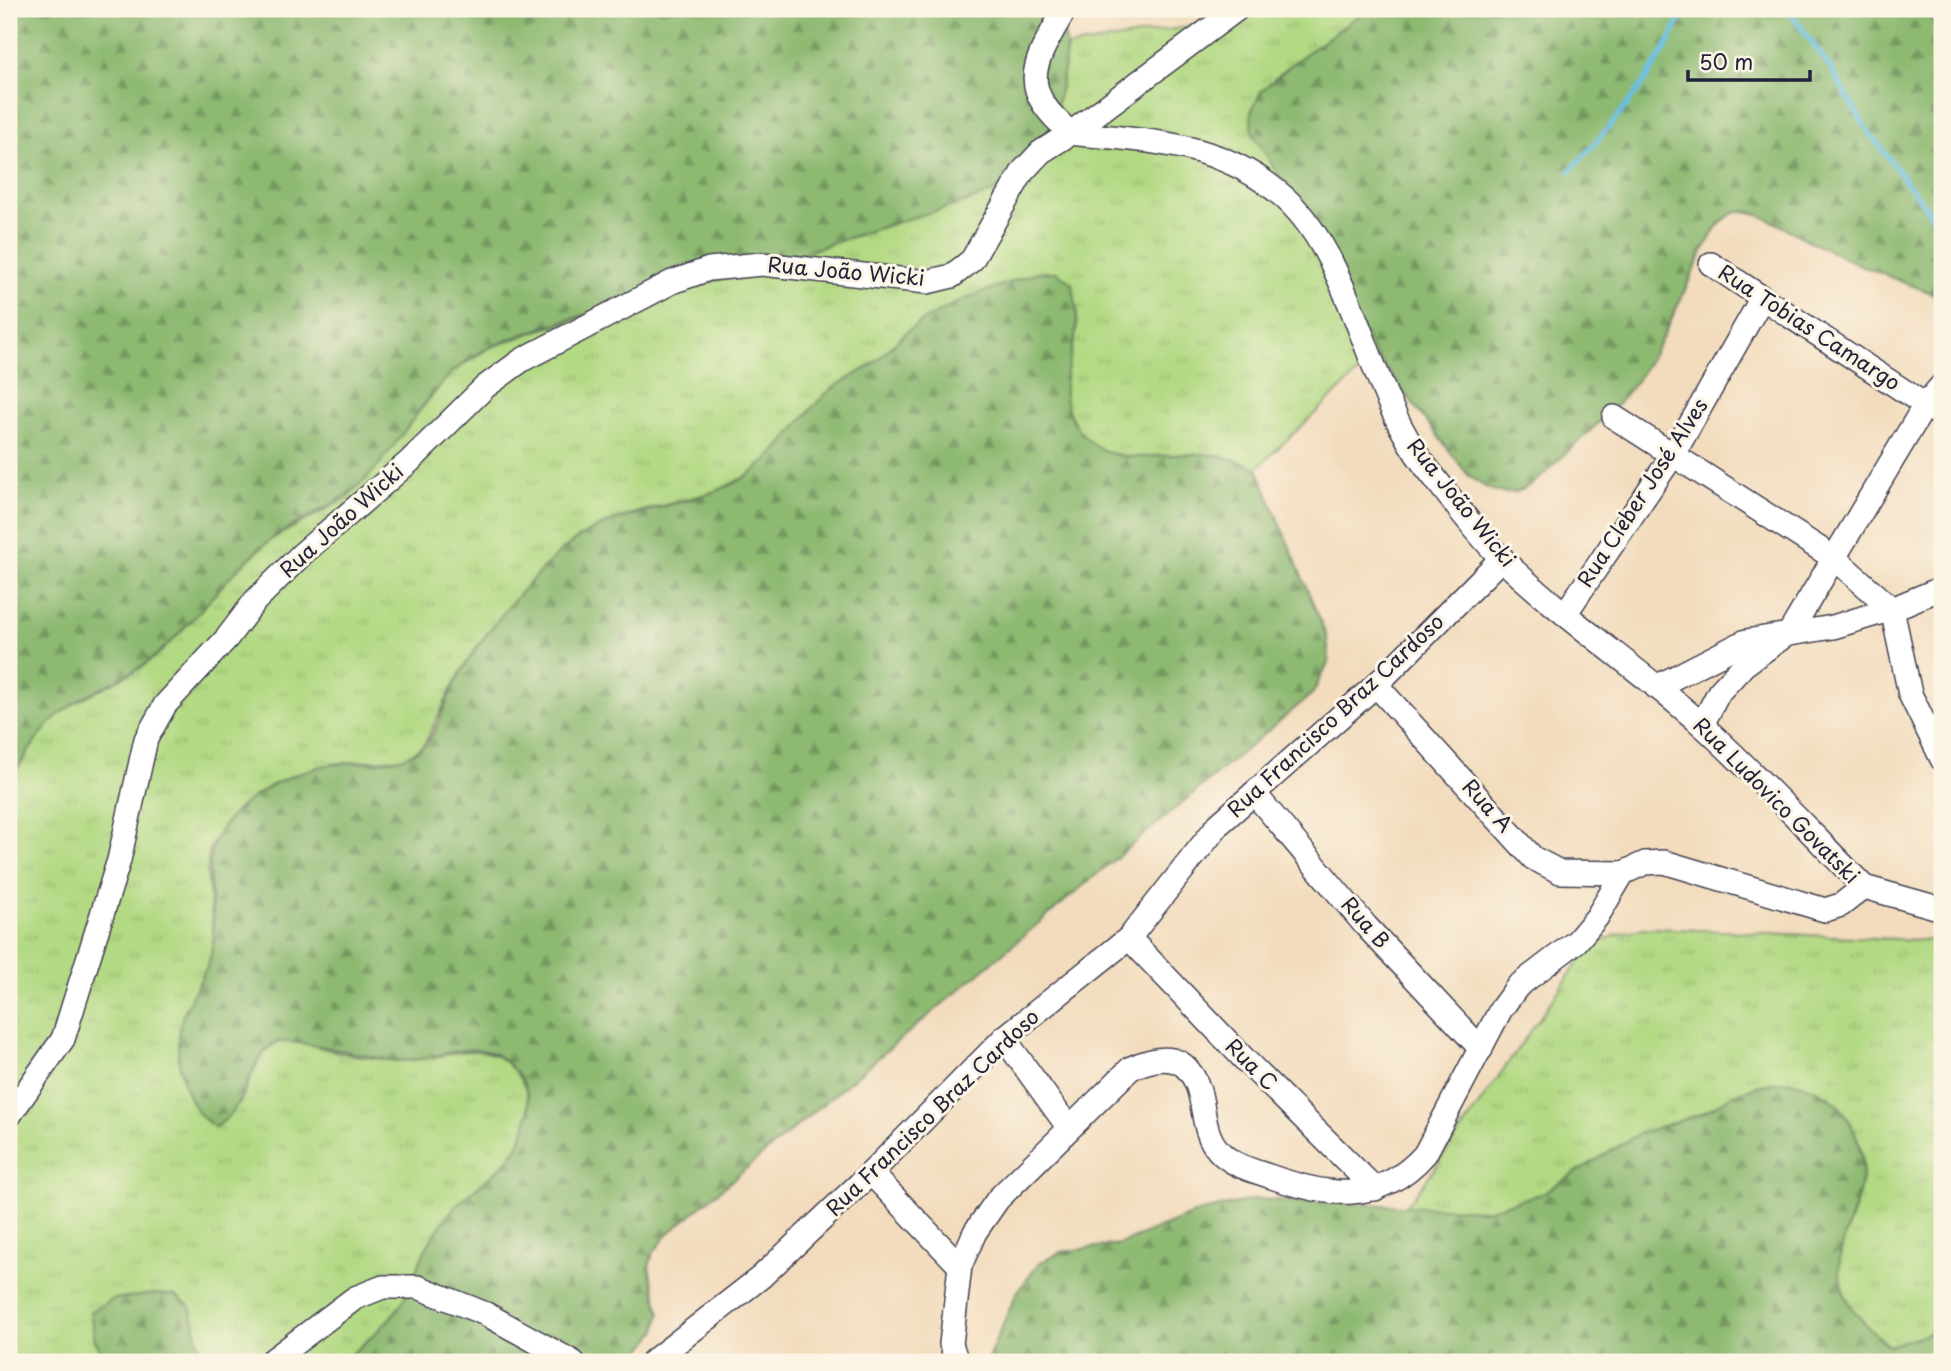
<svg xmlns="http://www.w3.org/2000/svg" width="1951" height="1371" font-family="'Playpen Sans',sans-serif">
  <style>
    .grass { fill: url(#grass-tufts); stroke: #6a7e5f; stroke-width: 2 }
    .forest { fill: url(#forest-firs); stroke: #586e56; stroke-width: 2 }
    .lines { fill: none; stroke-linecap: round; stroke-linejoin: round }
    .stream { stroke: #67bfe4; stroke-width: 5 }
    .minor-casing { stroke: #413e4e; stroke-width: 26 }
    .minor { stroke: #fff; stroke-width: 23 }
    .labels { text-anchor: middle; stroke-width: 6; stroke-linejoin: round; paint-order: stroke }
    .street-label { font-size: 21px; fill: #22223b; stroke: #fcf5e5 }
  </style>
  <defs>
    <pattern id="grass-tufts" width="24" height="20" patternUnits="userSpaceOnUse" patternTransform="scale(1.75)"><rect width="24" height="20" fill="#b2d983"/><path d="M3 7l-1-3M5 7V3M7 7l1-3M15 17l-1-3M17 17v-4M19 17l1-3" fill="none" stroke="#99ba72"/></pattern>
    <pattern id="forest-firs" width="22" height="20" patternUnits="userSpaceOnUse" patternTransform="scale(1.75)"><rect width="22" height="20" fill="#8db971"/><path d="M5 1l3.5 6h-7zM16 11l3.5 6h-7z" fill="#73965e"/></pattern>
  </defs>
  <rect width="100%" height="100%" fill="#fcf5e5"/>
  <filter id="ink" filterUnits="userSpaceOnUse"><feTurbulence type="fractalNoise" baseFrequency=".0143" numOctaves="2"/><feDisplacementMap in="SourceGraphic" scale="14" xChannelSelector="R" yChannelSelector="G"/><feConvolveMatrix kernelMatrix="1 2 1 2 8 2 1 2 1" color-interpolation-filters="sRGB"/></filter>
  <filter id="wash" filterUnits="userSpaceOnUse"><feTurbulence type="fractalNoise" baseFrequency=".00686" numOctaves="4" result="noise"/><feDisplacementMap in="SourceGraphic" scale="28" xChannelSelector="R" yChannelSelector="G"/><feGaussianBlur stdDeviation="1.57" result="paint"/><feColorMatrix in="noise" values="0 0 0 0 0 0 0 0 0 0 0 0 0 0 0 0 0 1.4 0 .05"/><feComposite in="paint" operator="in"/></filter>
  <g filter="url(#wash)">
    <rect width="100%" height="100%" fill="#f2dcbd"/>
    <g class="grass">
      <path d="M1247,9H1368L1293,63V197L1376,356L1257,468C1247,465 1237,459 1227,458C1170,453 1077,480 1065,397C1062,370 1076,336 1077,307L1039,272L947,309L910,330L874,363L830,390L775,453L749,475L717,491L632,514L588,532L561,551L478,645L454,684L424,745L405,758L332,764L225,823L210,848L207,873L214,940L208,968L182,1018L240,1103C249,1084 256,1056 274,1044C288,1034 330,1052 347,1054C369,1058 393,1062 415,1060C452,1057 486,1036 513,1070C518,1075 523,1080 525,1087C545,1155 477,1178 443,1222C425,1246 419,1273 405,1298C389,1324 365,1343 342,1362H203L190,1306L95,1340L107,1362H9V782L37,738L54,718L76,702L141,668L162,651L231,575L270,540L347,498L451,373L489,348L540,330L748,270L977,197L1017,180L1050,129L1067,47L1186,27Z"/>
      <path d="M1654,928L1942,941V1362H1906C1886,1343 1860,1325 1847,1300C1812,1234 1912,1179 1828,1095L1706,1111L1643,1154L1519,1216L1392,1217L1412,1199L1429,1176L1583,956C1604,936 1625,930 1654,928Z"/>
    </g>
    <g class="forest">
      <path d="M9,9H1058C1061,21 1067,37 1066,50C1063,87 1049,156 1019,178C991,199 928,212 894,223C827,245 760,268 693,287C626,306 556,319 491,347C432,373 410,434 367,478C338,507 300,517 268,542C227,574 198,618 160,652C135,675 104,684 76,702C45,721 28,752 9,782Z"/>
      <path d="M1368,9H1925L1942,38V297C1889,277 1837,257 1787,229C1774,222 1754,209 1738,212C1718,217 1707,243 1699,260C1677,305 1658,356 1626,394C1608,416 1586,434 1565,454C1530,487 1513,511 1469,476L1376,356L1293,197L1252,133L1251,112L1261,91L1293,63Z"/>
      <path d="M1039,272H1057L1072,283C1076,301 1079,318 1075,337C1071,356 1064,375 1065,395C1066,407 1072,421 1079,430C1112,472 1155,452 1199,454C1220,454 1238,461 1257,468L1327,637L1329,661L1313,693L668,1234L653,1253L649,1267L660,1313L657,1330L632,1362H342C365,1343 389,1324 405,1298C412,1286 415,1271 421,1259C428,1242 438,1229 449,1214C478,1177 517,1172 527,1119C531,1102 528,1087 517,1074C506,1061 497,1051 479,1050C453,1048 427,1061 400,1061C378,1060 286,1036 275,1043C246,1059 249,1109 215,1127C183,1108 171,1053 182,1018C191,991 210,972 213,943C218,901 196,863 224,825C247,793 296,769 335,764C363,760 396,766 420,749C438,735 444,703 455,683C478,640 524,585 561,551C613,504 691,512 748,475C781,454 799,417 828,392C842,380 860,374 874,363C886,353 896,340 909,330C946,303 996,287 1039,272Z"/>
      <path d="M1790,1081C1816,1087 1837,1097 1850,1122C1886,1190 1829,1227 1841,1283C1847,1310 1870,1329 1889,1346L1929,1333L1942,1320V1362H990L988,1359L1016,1294L1039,1263L1061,1252L1120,1244L1198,1212L1255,1199L1487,1210L1541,1194L1638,1134L1703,1113L1735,1094L1760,1085Z"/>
      <polygon points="154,1294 174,1295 190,1306 203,1362 107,1362 95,1340 90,1312 113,1299"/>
    </g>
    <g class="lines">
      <g class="stream">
        <polyline points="1788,9 1831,69 1865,127 1942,229"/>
        <path d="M1569,172C1614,123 1660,71 1684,9"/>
      </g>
    </g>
  </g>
  <g filter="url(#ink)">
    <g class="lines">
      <g class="minor-casing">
        <g id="minor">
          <path d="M1065,9C1034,64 1015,86 1071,133"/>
          <polyline points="1711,264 1942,416"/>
          <polyline points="1614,417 1834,558 1892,609 1910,694 1942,759"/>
          <polyline points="1565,614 1673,455 1762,298"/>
          <polyline points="1376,685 1533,858 1560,872 1623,873"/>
          <polyline points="1656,687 1746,641 1833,627 1892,609 1942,588"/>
          <polyline points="1702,725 1719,692 1744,665 1790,632 1925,405 1942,385"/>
          <polyline points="1254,793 1366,926 1481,1049"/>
          <polyline points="1864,887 1942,909"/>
          <polyline points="1129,938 1248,1063 1375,1189"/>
          <polyline points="1004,1038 1069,1128"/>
          <polyline points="9,1116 63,1039 119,860 146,739 165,705 227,638 255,601 302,554 410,461 485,387 522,360 672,282 709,269 762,264 927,282 952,276 972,260 1023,171 1041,152 1071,133 1237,9"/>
          <polyline points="871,1173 960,1266"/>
          <polyline points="270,1362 355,1298 383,1287 418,1287 486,1314 573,1362"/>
          <polyline points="652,1362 761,1277 871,1173 1004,1038 1129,938 1219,824 1376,685 1502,558"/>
          <path d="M957,1362L951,1344L960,1266L975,1232L998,1199L1131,1068C1149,1060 1175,1052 1189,1071C1208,1094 1198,1127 1218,1150C1231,1165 1251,1170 1269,1176C1328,1197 1380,1205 1425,1154L1501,1009L1518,986L1577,941L1597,917L1623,873L1645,863L1664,862L1825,910L1841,905L1864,887C1811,833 1758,776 1702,725C1638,667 1565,620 1503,560C1475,532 1451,498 1426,467C1367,391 1354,262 1286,199C1222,141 1152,142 1071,133"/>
        </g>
      </g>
      <use href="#minor" class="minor"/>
    </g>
  </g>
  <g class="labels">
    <g class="street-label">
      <text transform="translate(846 272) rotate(5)" y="7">Rua João Wicki</text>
      <text transform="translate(1809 328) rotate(33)" y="7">Rua Tobias Camargo</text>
      <text transform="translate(1643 493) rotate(-57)" y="7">Rua Cleber José Alves</text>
      <text transform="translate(1461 503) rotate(51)" y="7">Rua João Wicki</text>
      <text transform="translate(342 521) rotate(-42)" y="7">Rua João Wicki</text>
      <text transform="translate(1336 716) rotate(-43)" y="7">Rua Francisco Braz Cardoso</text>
      <text transform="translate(1776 801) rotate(45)" y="7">Rua Ludovico Govatski</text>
      <text transform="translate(1487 806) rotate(48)" y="7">Rua A</text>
      <text transform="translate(1365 923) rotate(49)" y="7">Rua B</text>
      <text transform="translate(1251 1065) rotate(45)" y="7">Rua C</text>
      <text transform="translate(933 1113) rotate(-44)" y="7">Rua Francisco Braz Cardoso</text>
    </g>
  </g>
  <rect width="1951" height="1371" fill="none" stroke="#fcf5e5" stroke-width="35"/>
  <path d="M1688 70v10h122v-10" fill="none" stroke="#22223b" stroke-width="3.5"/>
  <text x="1699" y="70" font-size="21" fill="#22223b" stroke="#fcf5e5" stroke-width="5" paint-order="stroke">50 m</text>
</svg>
